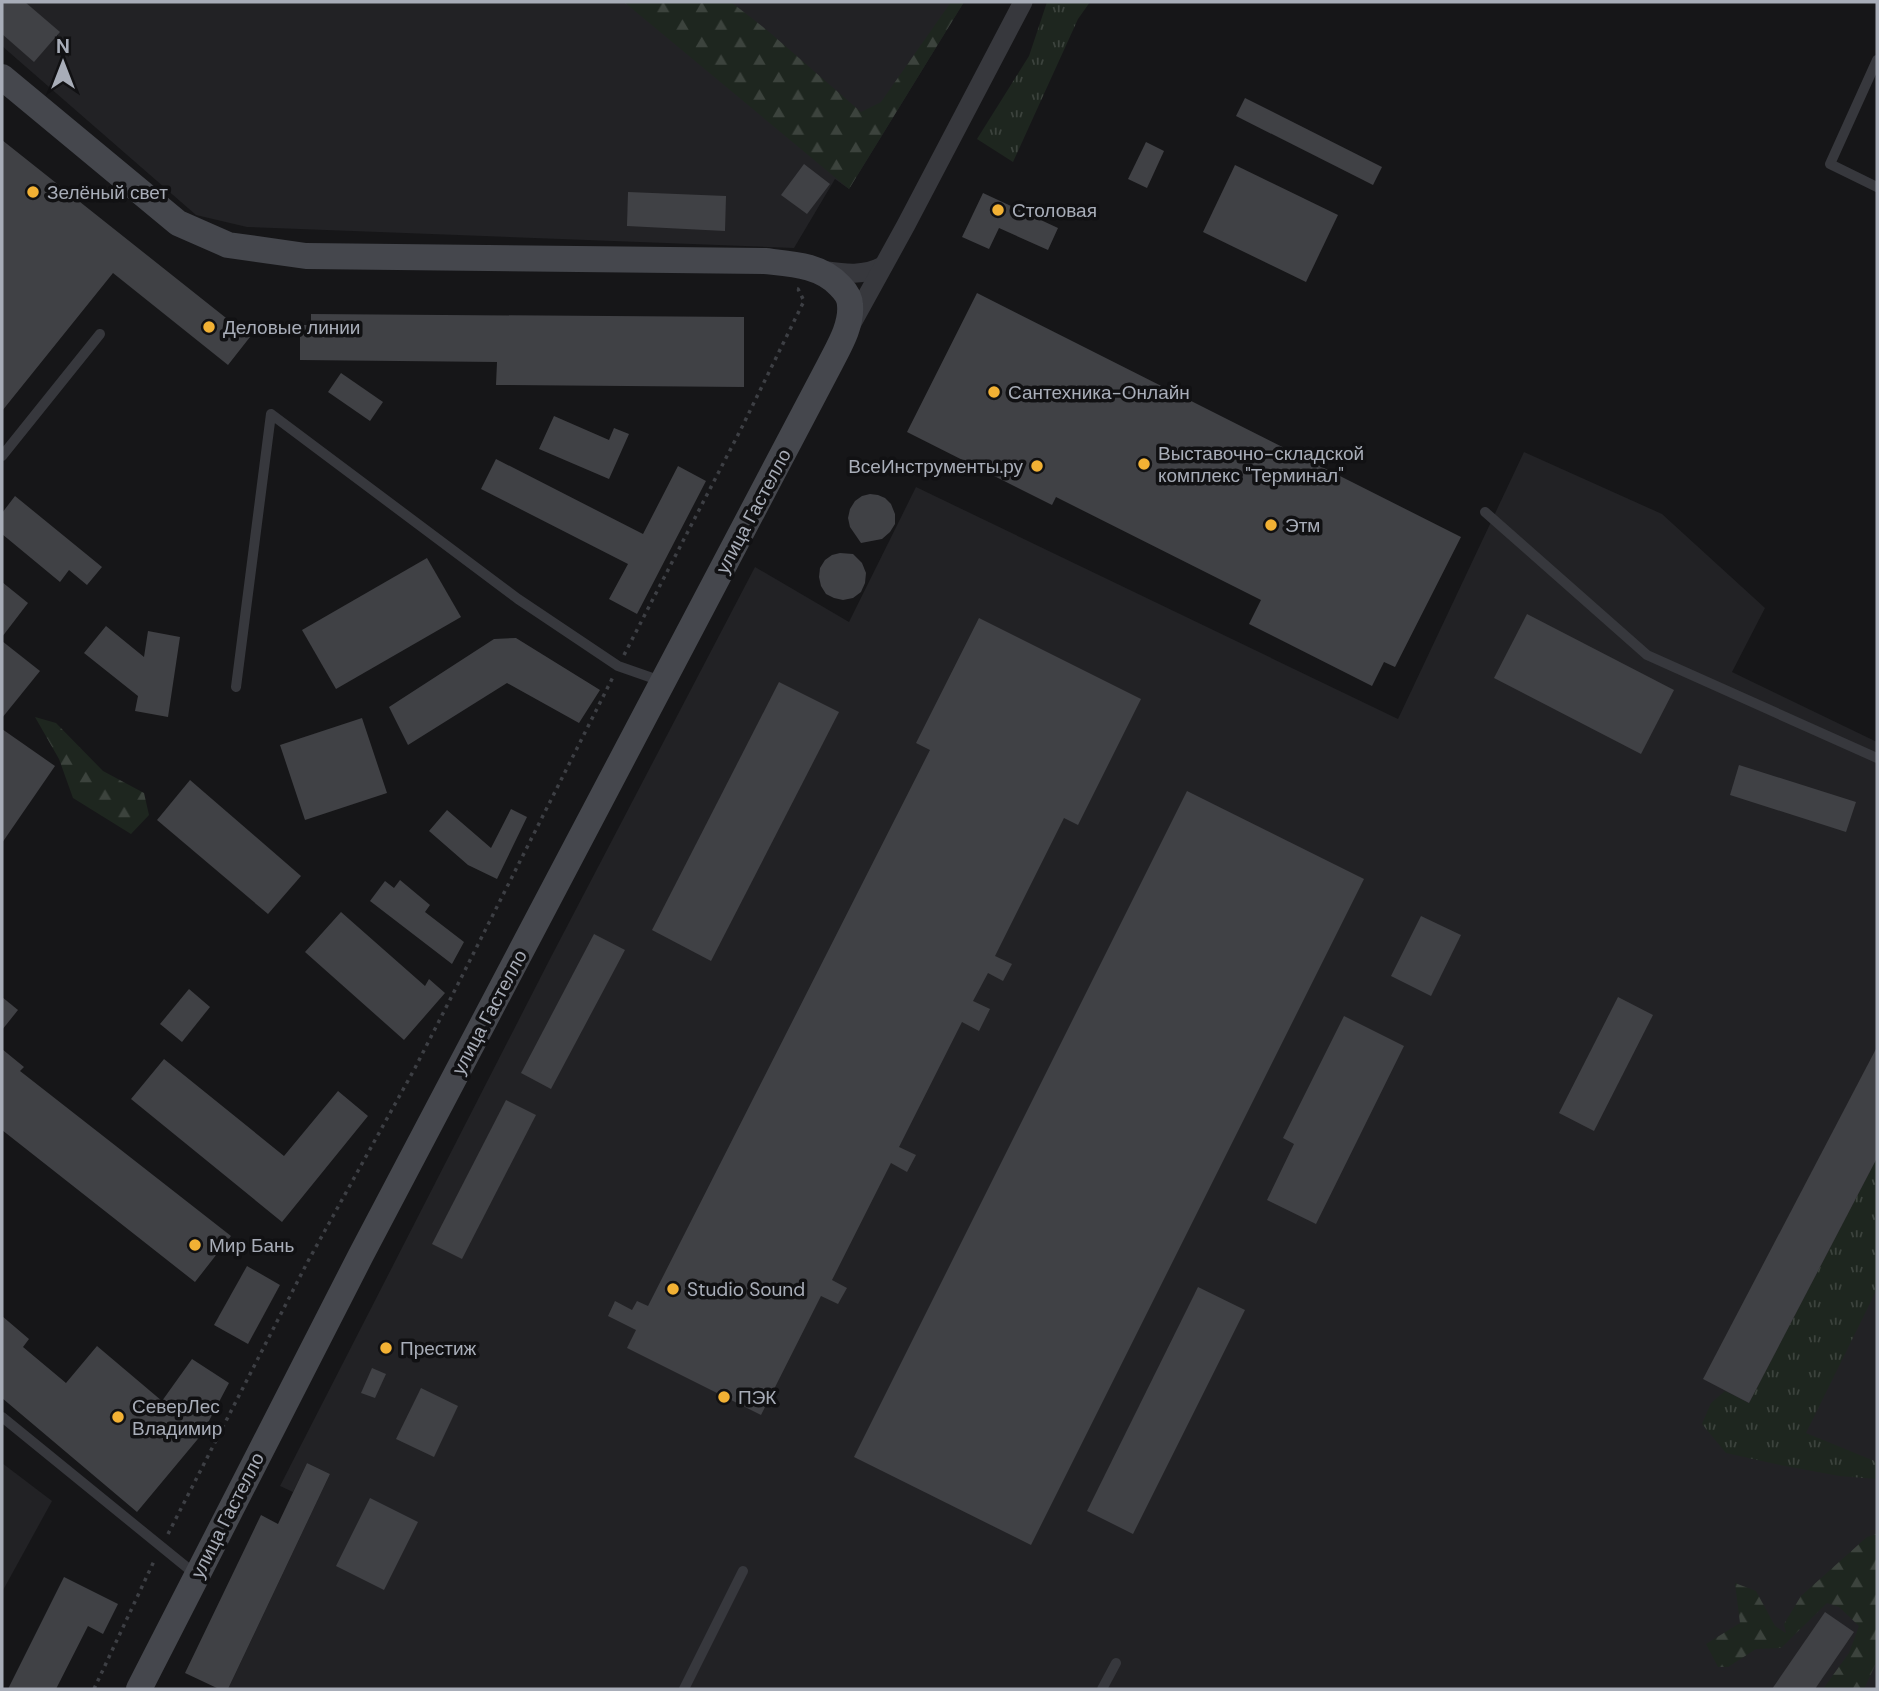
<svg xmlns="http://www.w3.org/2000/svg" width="1879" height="1691" font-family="'DM Sans',sans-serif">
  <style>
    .built { fill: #222225 }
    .grass { fill: url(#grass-tufts) }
    .forest { fill: url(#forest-firs) }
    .building { fill: #404145 }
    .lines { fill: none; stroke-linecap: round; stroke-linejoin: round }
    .path { stroke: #3d3f44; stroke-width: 3.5; stroke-dasharray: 3.5 5; stroke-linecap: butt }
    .service { stroke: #37383d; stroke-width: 10 }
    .minor { stroke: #37383d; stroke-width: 19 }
    .secondary { stroke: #45474d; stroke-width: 26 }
    .poi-dot { fill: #f2b134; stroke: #111113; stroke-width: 2.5 }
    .labels { text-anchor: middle; stroke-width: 7; stroke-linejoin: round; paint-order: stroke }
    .poi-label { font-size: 19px; fill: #a8adb8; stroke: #111113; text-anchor: start }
    .street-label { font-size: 19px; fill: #a8adb8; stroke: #111113 }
  </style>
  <defs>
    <pattern id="grass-tufts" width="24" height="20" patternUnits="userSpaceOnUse" patternTransform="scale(1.75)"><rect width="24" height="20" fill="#1e261f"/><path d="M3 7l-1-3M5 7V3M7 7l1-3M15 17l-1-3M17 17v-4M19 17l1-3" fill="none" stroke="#3c433d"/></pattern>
    <pattern id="forest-firs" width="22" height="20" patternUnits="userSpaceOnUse" patternTransform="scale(1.75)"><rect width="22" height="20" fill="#1e261f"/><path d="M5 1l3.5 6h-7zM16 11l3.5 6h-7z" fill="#3c433d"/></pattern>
  </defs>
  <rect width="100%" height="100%" fill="#161618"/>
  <g class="built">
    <polygon points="2,2 964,2 849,189 835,179 794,248 247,227 196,215 2,46"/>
    <polygon points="1524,452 1662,514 1765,608 1732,672 1877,742 1877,1689 228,1689 330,1474 307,1463 293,1492 280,1486 551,957 755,567 849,622 916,487 1398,719"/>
    <polygon points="2,1463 52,1501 2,1592"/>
  </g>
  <g class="grass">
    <polygon points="1047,2 1090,2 1078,19 1013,162 977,139 1029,56"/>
    <polygon points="1877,1158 1877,1289 1806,1433 1877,1462 1877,1479 1839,1476 1780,1465 1726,1453 1702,1424 1711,1403 1725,1391 1749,1403"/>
  </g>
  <g class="forest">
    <polygon points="624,2 731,2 768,31 861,112 881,102 951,2 964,2 849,189"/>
    <polygon points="35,717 56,723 103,771 144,793 149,815 131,834 73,798 59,759"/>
    <polygon points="1877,1534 1877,1661 1864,1689 1823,1689 1849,1653 1859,1626 1839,1607 1827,1603 1781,1648 1756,1649 1728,1667 1718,1667 1706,1644 1740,1623 1735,1583 1756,1591 1775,1626 1786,1633 1784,1624 1801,1596 1867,1537"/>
  </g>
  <g class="building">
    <polygon points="2,2 25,2 60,32 34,62 2,34"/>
    <polygon points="1245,98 1382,167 1373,185 1236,116"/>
    <polygon points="2,140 250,337 228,365 113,273 2,411"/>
    <polygon points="1146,142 1164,151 1147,188 1128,179"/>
    <polygon points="804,164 830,184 807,214 781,195"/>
    <polygon points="1235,165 1338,215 1306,282 1203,232"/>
    <polygon points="628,192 726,196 725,231 627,226"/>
    <polygon points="983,193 1058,228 1048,250 999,228 989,249 962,237"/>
    <polygon points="977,293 1461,537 1395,667 1384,662 1372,686 1249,624 1261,600 1056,497 1052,505 907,432"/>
    <polygon points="311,314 744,317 744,387 496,385 497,362 300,360 300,325 311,325"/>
    <polygon points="341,373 383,402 370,421 328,392"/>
    <polygon points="554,416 609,440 614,428 629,434 609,479 539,449"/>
    <polygon points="496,459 643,534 678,466 706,481 637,614 609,599 628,564 481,489"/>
    <polygon points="870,494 878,495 885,498 891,504 895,514 895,524 890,532 882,539 861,543 850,527 848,518 850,509 855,501 862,496"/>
    <polygon points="15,496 102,567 87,585 69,570 60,582 2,534 2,513"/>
    <polygon points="840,553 853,554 862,563 866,573 865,583 861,592 853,598 843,600 834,598 826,594 821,586 819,577 820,568 825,560 832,555"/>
    <polygon points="427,558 461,617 336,689 302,630"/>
    <polygon points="2,582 28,603 2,637"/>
    <polygon points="1527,614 1674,690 1641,754 1494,678"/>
    <polygon points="979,618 1141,699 1078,825 1064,818 995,956 1012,964 1003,981 988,973 973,1001 990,1009 979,1031 962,1022 899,1147 916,1155 907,1172 891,1163 832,1280 847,1288 838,1304 821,1296 761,1415 627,1348 636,1330 608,1316 615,1301 632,1310 637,1301 648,1306 930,750 916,743"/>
    <polygon points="106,626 144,657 148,631 180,637 168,717 135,711 138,696 84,653"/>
    <polygon points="516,638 600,690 579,723 507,683 408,745 389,707 494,639"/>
    <polygon points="2,641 40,671 2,718"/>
    <polygon points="779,682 839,712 711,961 652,930"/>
    <polygon points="362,718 387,793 305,820 280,745"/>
    <polygon points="2,729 55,766 2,843"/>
    <polygon points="1739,765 1856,802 1846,832 1730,795"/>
    <polygon points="190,780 301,876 268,914 157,820"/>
    <polygon points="1187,791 1364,879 1031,1545 854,1457"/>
    <polygon points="511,809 527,817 497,879 468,865 429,831 447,810 491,848"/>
    <polygon points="400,880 430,905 425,912 464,942 452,964 370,901 385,881 394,888"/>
    <polygon points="341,912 425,986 429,979 445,993 404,1040 305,952"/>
    <polygon points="1421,916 1461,935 1431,996 1391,976"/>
    <polygon points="594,934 625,950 551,1089 521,1073"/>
    <polygon points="189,989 210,1007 182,1042 160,1024"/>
    <polygon points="2,997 18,1010 2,1030"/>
    <polygon points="1618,997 1653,1015 1594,1131 1559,1113"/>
    <polygon points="1344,1016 1404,1046 1316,1224 1267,1200 1294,1144 1283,1138"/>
    <polygon points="1877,1047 1877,1158 1749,1403 1703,1379"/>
    <polygon points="2,1049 24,1067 20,1071 231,1236 195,1282 2,1130"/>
    <polygon points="164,1059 284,1156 338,1091 368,1116 282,1222 131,1099"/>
    <polygon points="506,1100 536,1115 462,1259 432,1244"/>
    <polygon points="247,1266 280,1285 248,1344 214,1325"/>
    <polygon points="1198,1287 1245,1310 1133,1534 1087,1511"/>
    <polygon points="2,1316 29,1339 23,1347 66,1383 97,1346 162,1401 192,1359 229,1383 202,1434 137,1512 2,1398"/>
    <polygon points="372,1368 386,1374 375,1398 361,1393"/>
    <polygon points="421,1388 458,1406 434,1457 396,1439"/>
    <polygon points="307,1463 330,1474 228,1689 219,1689 185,1673 261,1515 278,1524"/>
    <polygon points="370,1498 418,1522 384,1590 336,1566"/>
    <polygon points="64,1577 118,1604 103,1634 88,1626 56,1689 8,1689"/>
    <polygon points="1825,1612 1854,1632 1815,1689 1772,1689"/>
  </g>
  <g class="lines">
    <g class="path">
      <polyline points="624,655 741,429 804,301 798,289 796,289"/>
      <polyline points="168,1534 307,1263 415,1068 457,986 613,677"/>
      <polyline points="94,1689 155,1559"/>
    </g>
    <g class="service">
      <polyline points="1877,60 1830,164 1877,187"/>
      <polyline points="2,456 100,334"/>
      <polyline points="1485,512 1647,655 1877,758"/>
      <polyline points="236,687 271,414 518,599 618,666 661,681"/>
      <polyline points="2,1417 195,1574"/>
      <polyline points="684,1689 743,1571"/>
      <polyline points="1102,1689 1116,1663"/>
    </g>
    <g class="minor">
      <path d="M820,270C842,273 862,277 883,266"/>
      <polyline points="851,325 906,225 1023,2"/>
    </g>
    <path class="secondary" d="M2,77L178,223L228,245L306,256L765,261C792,264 821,265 840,286C845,291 850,298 850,305C852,326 838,348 829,366L361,1255L139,1689"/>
  </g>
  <g class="poi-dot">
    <circle cx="33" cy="192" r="7"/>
    <circle cx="998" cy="210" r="7"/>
    <circle cx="209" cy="327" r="7"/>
    <circle cx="994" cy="392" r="7"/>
    <circle cx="1144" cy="464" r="7"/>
    <circle cx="1037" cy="466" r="7"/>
    <circle cx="1271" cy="525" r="7"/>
    <circle cx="195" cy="1245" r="7"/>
    <circle cx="673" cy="1289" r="7"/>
    <circle cx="386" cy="1348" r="7"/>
    <circle cx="724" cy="1397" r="7"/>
    <circle cx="118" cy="1417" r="7"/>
  </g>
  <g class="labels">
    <g class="poi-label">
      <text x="47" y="199">Зелёный свет</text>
      <text x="1012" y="217">Столовая</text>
      <text x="223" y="334">Деловые линии</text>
      <text x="1008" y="399">Сантехника-Онлайн</text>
      <text x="1158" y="460">Выставочно-складской<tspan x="1158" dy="22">комплекс "Терминал"</tspan></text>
      <text x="1023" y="473" text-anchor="end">ВсеИнструменты.ру</text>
      <text x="1285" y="532">Этм</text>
      <text x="209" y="1252">Мир Бань</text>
      <text x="687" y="1296">Studio Sound</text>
      <text x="400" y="1355">Престиж</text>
      <text x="738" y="1404">ПЭК</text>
      <text x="132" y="1413">СеверЛес<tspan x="132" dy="22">Владимир</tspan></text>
    </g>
    <g class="street-label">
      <text transform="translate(753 511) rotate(-62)" y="7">улица Гастелло</text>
      <text transform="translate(489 1012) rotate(-62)" y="7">улица Гастелло</text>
      <text transform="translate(227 1515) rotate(-63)" y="7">улица Гастелло</text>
    </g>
  </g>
  <rect width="1879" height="1691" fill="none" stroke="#a8adb8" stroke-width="7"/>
  <g transform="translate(63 63)" stroke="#111113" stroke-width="5" paint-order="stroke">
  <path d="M0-5L12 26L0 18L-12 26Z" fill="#a8adb8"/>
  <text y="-10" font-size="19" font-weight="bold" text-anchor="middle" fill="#a8adb8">N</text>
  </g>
</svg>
